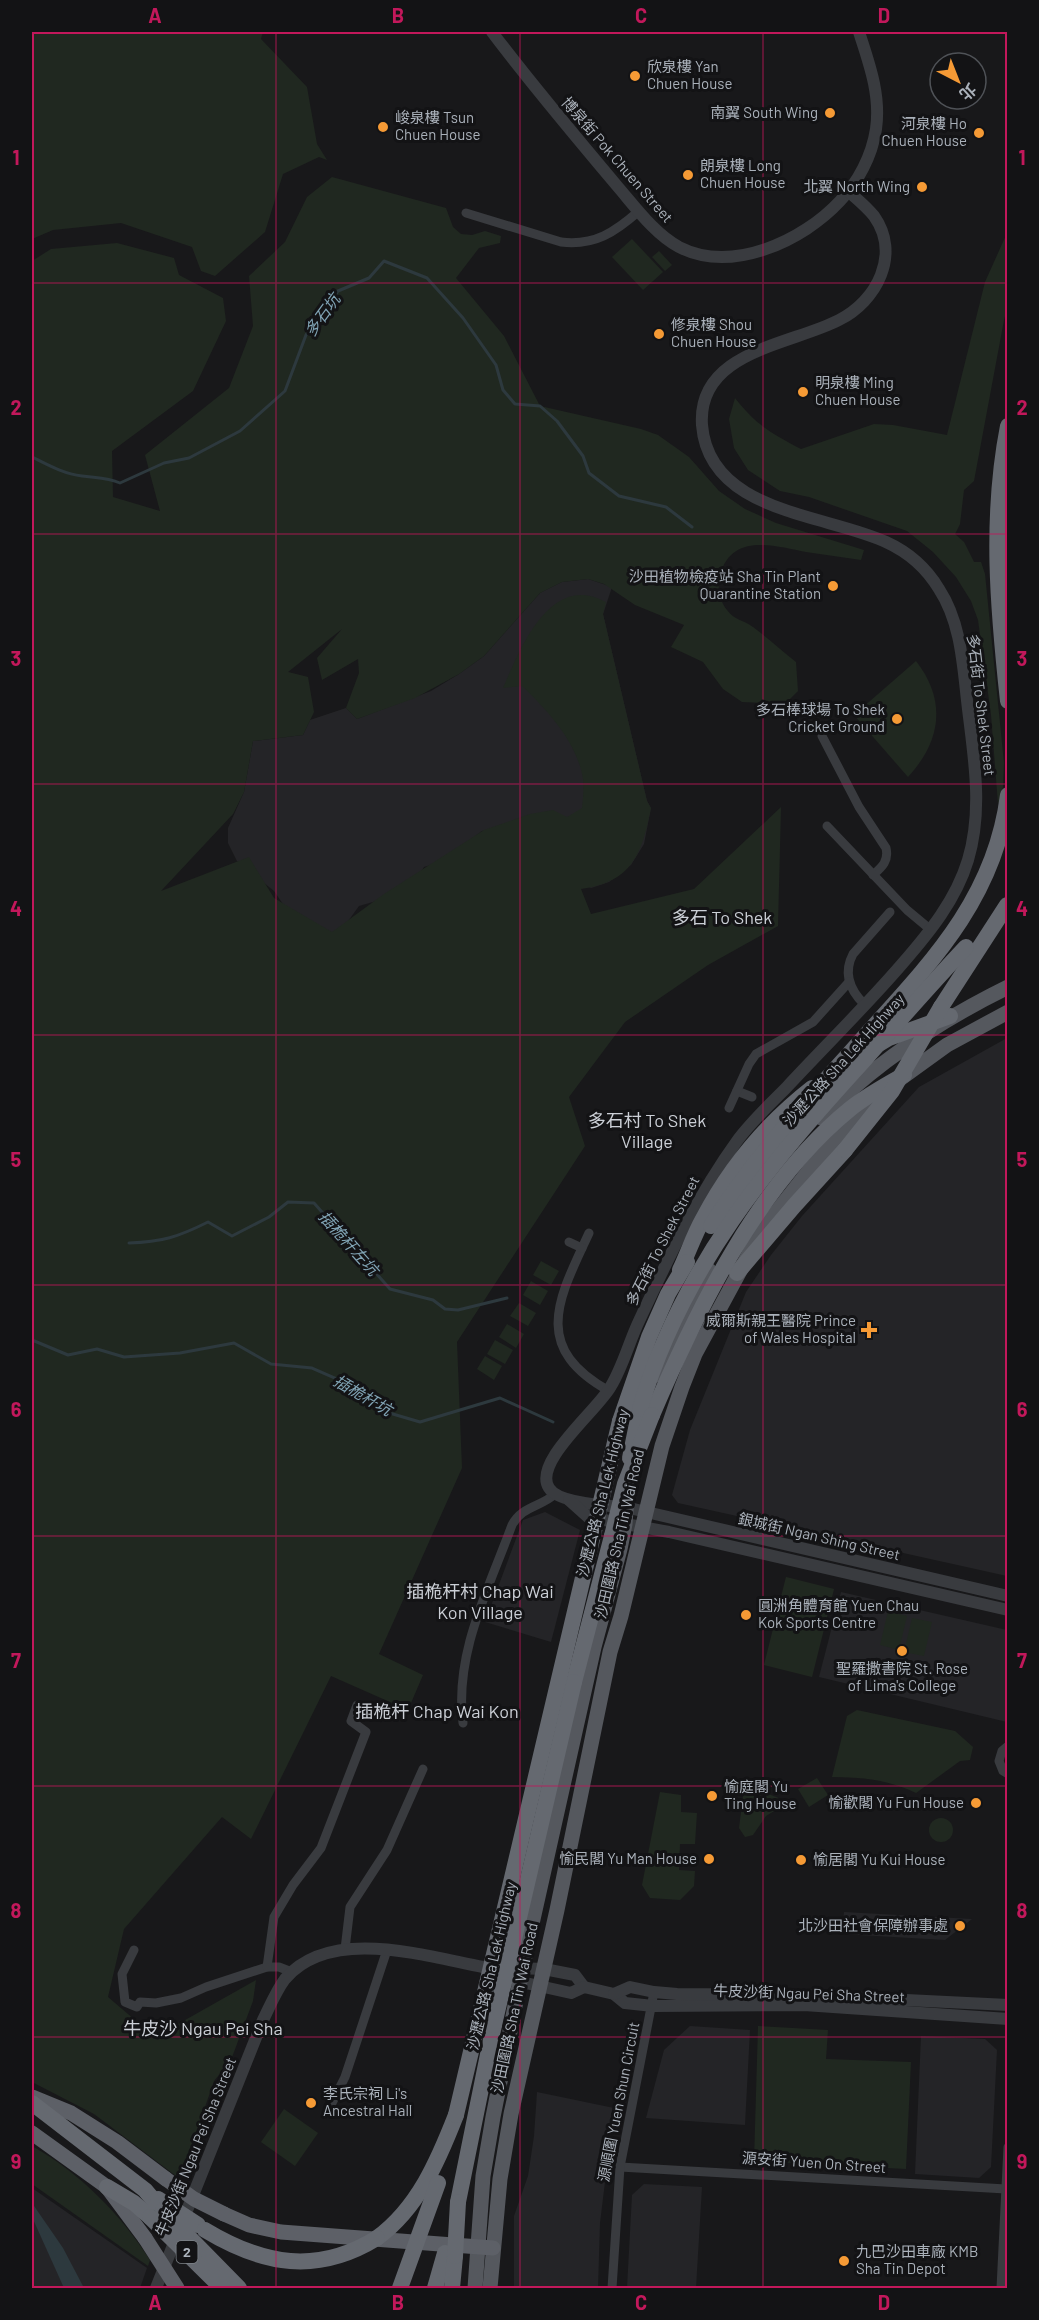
<svg xmlns="http://www.w3.org/2000/svg" width="1039" height="2320" font-family="Barlow,'Noto Sans TC',sans-serif">
  <style>
    .built { fill: #242427 }
    .green { fill: #202820 }
    .water { fill: #2d393e }
    .lines { fill: none; stroke-linecap: round; stroke-linejoin: round }
    .stream { stroke: #2d393e; stroke-width: 3 }
    .minor { stroke: #393b3f; stroke-width: 9 }
    .tertiary { stroke: #393b3f; stroke-width: 12 }
    .primary { stroke: #55585e; stroke-width: 15 }
    .trunk { stroke: #5d6067; stroke-width: 15 }
    .motorway { stroke: #656970; stroke-width: 16 }
    .trunk-bridge { stroke: #5d6067; stroke-width: 15 }
    .motorway-bridge { stroke: #656970; stroke-width: 16 }
    .grid { fill: none; stroke: #c2185b; stroke-width: 1.5; stroke-opacity: 0.55 }
    .poi-dot { fill: #f59a35; stroke: #131315; stroke-width: 2 }
    .labels { text-anchor: middle; stroke-width: 6; stroke-linejoin: round; paint-order: stroke }
    .shield { fill: #131315; stroke: #7d8288; stroke-width: 1.5 }
    .shield-label { font-size: 14px; font-weight: bold; fill: #aab1ba }
    .poi-label { font-size: 15px; fill: #aab1ba; stroke: #131315; text-anchor: start }
    .street-label { font-size: 15px; fill: #aab1ba; stroke: #131315 }
    .water-label { font-size: 16px; font-style: italic; fill: #81a4b5; stroke: #131315 }
    .quarter-label { font-size: 18px; fill: #cbcfd6; stroke: #131315 }
    .neatline { fill: none; stroke: #c2185b; stroke-width: 2 }
    .grid-label { font-size: 20px; text-anchor: middle; font-weight: bold; fill: #c2185b }
  </style>
  <rect width="100%" height="100%" fill="#18181a"/>
  <g class="built">
    <polygon points="588,579 612,587 603,614 647,801 651,808 644,844 631,865 609,882 591,888 492,829 482,831 465,844 454,858 424,867 408,892 359,906 341,931 305,936 274,891 237,861 228,843 228,828 244,792 253,741 303,735 310,720 346,708 357,719 431,691 459,674 484,656 540,593 562,582"/>
    <polygon points="1007,1038 1007,1576 678,1503 672,1495 690,1430 746,1292 771,1255 802,1216 919,1087"/>
    <polygon points="545,1512 580,1530 551,1642 485,1622 523,1520"/>
    <polygon points="841,1592 1007,1630 1007,1722 819,1677"/>
    <polygon points="844,1912 972,1919 945,1940 842,1934"/>
    <polygon points="690,2026 750,2030 745,2125 646,2118 664,2050"/>
    <polygon points="921,2036 985,2039 997,2050 991,2167 979,2178 915,2174"/>
    <polygon points="537,2092 614,2108 600,2223 598,2288 514,2288 514,2216 528,2176 534,2136"/>
    <polygon points="644,2184 702,2187 696,2288 627,2288 632,2195"/>
    <polygon points="32,2188 147,2268 140,2288 32,2288"/>
  </g>
  <g class="green">
    <polygon points="32,32 263,32 261,39 307,87 317,144 327,160 319,157 283,174 265,232 215,276 201,271 192,247 121,223 53,230 32,239"/>
    <path d="M332,177L446,208L453,227L461,234L472,235L485,231L501,236L500,243L479,248L456,278L504,336L540,406L641,429L658,435L689,457L719,491L745,509L776,523L864,550L861,560C843,557 824,555 806,552C775,546 732,532 720,575C717,587 719,600 727,610C734,620 744,620 753,627C768,638 782,651 796,662L798,691L788,701L764,703L742,702L723,689L703,662L671,647L684,625L635,605L604,584L588,579L562,582L540,593L484,656L459,674L415,698L357,719L346,708L359,673L358,659L322,680L317,658L342,629L288,672L308,677L314,712L303,735L253,741L244,792L233,814L161,891L249,857L274,898L332,932L384,894L484,830L530,814L553,810L567,817L582,808C583,799 584,788 583,779C577,742 548,711 522,686L503,688C520,649 550,571 606,602L603,614L647,801L651,808C642,853 633,882 581,889L591,914L694,889L781,807L778,926L708,965L625,1022L569,1097L585,1146L457,1342L462,1468L379,1654L423,1675L408,1710L331,1676L251,1839L222,1817L124,1929L108,1997L155,2037L256,1980L253,2001L231,2060L214,2081L180,2179L94,2114L32,2082V261L51,249L117,243L174,258L179,275L223,298L226,321L193,391L112,451L113,497L160,511L145,455L229,388L253,326L249,276L285,242L307,197Z"/>
    <path d="M1007,233V309L1004,320L974,481L964,490L960,524L955,534L964,542L974,562H981L985,574L1004,763L1003,787L998,804L991,715L978,620L971,601L956,577L933,552L907,531L809,497L780,491L748,470L734,448L729,419L735,398C756,425 771,433 801,449L874,424L893,425L947,435L985,282Z"/>
    <polygon points="632,239 663,272 643,290 612,257"/>
    <polygon points="659,251 672,265 665,271 652,257"/>
    <path d="M916,661C947,701 941,741 908,777L854,715Z"/>
    <polygon points="541,1261 559,1271 551,1285 533,1275"/>
    <polygon points="531,1281 548,1291 540,1305 523,1295"/>
    <polygon points="519,1303 536,1313 528,1326 510,1316"/>
    <polygon points="507,1324 524,1334 516,1348 499,1337"/>
    <polygon points="495,1340 513,1350 505,1364 487,1354"/>
    <polygon points="485,1356 502,1366 494,1380 477,1369"/>
    <polygon points="786,1577 834,1589 812,1677 764,1665"/>
    <polygon points="888,1611 907,1616 899,1650 880,1645"/>
    <polygon points="912,1618 932,1622 924,1656 904,1652"/>
    <path d="M857,1710L955,1731L973,1747L970,1760L960,1761L916,1793C889,1780 862,1777 832,1777L847,1716Z"/>
    <polygon points="817,1778 828,1795 809,1807 798,1789"/>
    <polygon points="744,1788 758,1790 789,1802 766,1816 753,1835 745,1837 739,1828"/>
    <polygon points="660,1792 681,1795 681,1812 697,1813 695,1844 680,1844 679,1870 695,1871 694,1886 680,1900 650,1898 642,1885"/>
    <circle cx="941" cy="1830" r="12"/>
    <polygon points="758,2026 828,2030 826,2059 911,2062 906,2169 754,2161"/>
    <polygon points="284,2109 318,2133 295,2166 261,2142"/>
    <path d="M32,2146C80,2173 120,2214 150,2260L148,2266L32,2184Z"/>
  </g>
  <polygon class="water" points="32,2203 63,2248 84,2288 64,2288 32,2217"/>
  <g class="lines">
    <g class="stream">
      <path d="M32,457C48,465 64,474 82,476C96,478 107,477 120,483L164,463L189,458L240,431L285,391L306,335L338,291L369,278L384,261L427,278L463,318L496,365L503,390L515,404L540,406L557,421L583,456L589,473L619,496L666,507L692,527"/>
      <path d="M129,1243C162,1242 178,1237 208,1222L232,1236L269,1217L288,1202L314,1203L390,1289L433,1300L445,1309L458,1310L507,1298"/>
      <polyline points="32,1340 68,1355 97,1349 124,1357 180,1353 234,1343 271,1364 312,1368 351,1385 386,1412 420,1422 500,1398 553,1422"/>
    </g>
    <g class="minor">
      <path d="M466,213L561,242C595,246 615,232 639,211"/>
      <path d="M822,736L859,807L886,848C889,861 882,867 873,875"/>
      <polyline points="827,826 907,910 931,930"/>
      <path d="M864,1004C850,990 843,973 853,954L890,912"/>
      <polyline points="737,1091 752,1097"/>
      <polyline points="729,1108 749,1064 756,1054 813,1022 849,982"/>
      <path d="M589,1233C559,1298 530,1347 609,1391"/>
      <polyline points="569,1242 582,1248"/>
      <path d="M463,1723C454,1654 489,1588 512,1525C522,1506 541,1507 555,1494"/>
      <polyline points="1008,1746 1002,1751 999,1761 1003,1771 1008,1774"/>
      <polyline points="345,1949 350,1907 387,1850 423,1769"/>
      <polyline points="134,1950 122,1974 125,2002 137,2007 140,2002 156,2003 181,1998 206,1987 267,1967 279,1967 292,1972"/>
      <polyline points="267,1967 274,1917 293,1885 321,1848 366,1732 351,1721 357,1705 375,1715"/>
      <polyline points="332,2103 345,2077 387,1950"/>
      <polyline points="620,2167 1006,2189"/>
      <polyline points="612,2288 620,2167 654,1992"/>
      <polyline points="1001,2288 1008,2147"/>
    </g>
    <g class="tertiary">
      <path d="M492,32C532,85 575,136 618,187C636,208 655,234 679,247C732,274 803,241 840,201C858,182 872,156 876,129C881,95 869,63 859,32"/>
      <path d="M848,191C857,199 867,207 874,216C901,254 877,301 839,320C791,345 697,351 702,425C709,513 826,514 886,542C908,552 927,569 939,589C962,624 963,669 968,709C974,759 983,810 968,860C956,900 929,933 902,964C865,1007 824,1047 786,1088C769,1105 751,1122 737,1141C697,1196 668,1259 639,1321C629,1342 623,1366 611,1386C599,1409 532,1462 549,1488C558,1503 608,1506 625,1507L1008,1596"/>
      <polyline points="569,1500 588,1517 669,1532 1008,1610"/>
      <polyline points="516,1968 544,1969 575,1975 584,1987"/>
      <polyline points="512,1980 571,1993 584,1987 614,1994 625,2003 653,2006 804,2005 1008,2019"/>
      <polyline points="614,1994 630,1987 654,1992 677,1994 804,1995 1008,2005"/>
      <path d="M156,2288L263,2020C270,2006 276,1991 285,1979C330,1926 425,1956 483,1967L499,1966"/>
    </g>
    <g class="primary">
      <polyline points="900,1079 947,1045 1008,1012"/>
      <path d="M821,1118C875,1063 939,1021 1008,987"/>
      <polyline points="661,1376 709,1270"/>
      <polyline points="475,2288 483,2176 493,2117 527,1946 594,1647 620,1549 625,1524 627,1498"/>
      <polyline points="490,2288 500,2179 511,2114 557,1910 610,1652 621,1616 662,1446 682,1387 695,1354 761,1232 822,1154 880,1097"/>
    </g>
    <g class="trunk">
      <polyline points="32,2097 71,2113 117,2142 166,2179"/>
      <polyline points="32,2133 107,2187 145,2238"/>
      <polyline points="224,2214 249,2225 281,2232 493,2248"/>
    </g>
    <g class="motorway">
      <path d="M1008,426C990,518 998,609 1008,701"/>
      <polyline points="941,1007 1007,905"/>
      <polyline points="879,1044 889,1038 950,1016"/>
      <path d="M680,1270C688,1253 694,1235 703,1219C730,1167 766,1124 812,1088"/>
      <polyline points="737,1273 794,1206 845,1150"/>
      <path d="M652,1415C698,1308 758,1184 850,1109C866,1096 886,1085 904,1075"/>
      <polyline points="620,1421 649,1337 668,1294 687,1262"/>
      <polyline points="630,1458 640,1409"/>
      <polyline points="574,1682 612,1536"/>
      <polyline points="32,2103 145,2190 156,2203"/>
      <polyline points="107,2187 134,2203 150,2217"/>
      <polyline points="458,2202 494,2025"/>
      <polyline points="186,2234 239,2288"/>
      <path d="M377,2238C418,2208 438,2161 456,2115"/>
      <polyline points="435,2288 445,2253"/>
      <polyline points="452,2288 455,2256"/>
    </g>
    <g class="trunk-bridge">
      <polyline points="166,2179 194,2199 224,2214"/>
      <polyline points="145,2238 177,2288"/>
    </g>
    <g class="motorway-bridge">
      <polyline points="845,1150 892,1091 941,1007"/>
      <path d="M711,1226C754,1157 811,1097 865,1036C931,963 995,898 1008,795"/>
      <path d="M640,1409C681,1268 769,1164 866,1058C899,1021 932,983 966,947"/>
      <polyline points="612,1536 625,1484 652,1415"/>
      <polyline points="494,2025 574,1682"/>
      <polyline points="456,2115 620,1421"/>
      <polyline points="158,2199 198,2225"/>
      <polyline points="163,2210 186,2234"/>
      <polyline points="150,2217 222,2288"/>
      <path d="M205,2230C263,2265 317,2275 377,2238"/>
      <polyline points="455,2256 458,2202"/>
      <polyline points="400,2288 438,2183"/>
    </g>
  </g>
  <path class="grid" d="M276,32V2288M520,32V2288M763,32V2288M32,283H1008M32,534H1008M32,784H1008M32,1035H1008M32,1285H1008M32,1536H1008M32,1786H1008M32,2037H1008"/>
  <g class="poi-dot">
    <circle cx="635" cy="76" r="6"/>
    <circle cx="830" cy="113" r="6"/>
    <circle cx="383" cy="127" r="6"/>
    <circle cx="979" cy="133" r="6"/>
    <circle cx="688" cy="175" r="6"/>
    <circle cx="922" cy="187" r="6"/>
    <circle cx="659" cy="334" r="6"/>
    <circle cx="803" cy="392" r="6"/>
    <circle cx="833" cy="586" r="6"/>
    <circle cx="897" cy="719" r="6"/>
    <path d="M866 1321h6v6h6v6h-6v6h-6v-6h-6v-6h6z"/>
    <circle cx="746" cy="1615" r="6"/>
    <circle cx="902" cy="1651" r="6"/>
    <circle cx="712" cy="1796" r="6"/>
    <circle cx="976" cy="1803" r="6"/>
    <circle cx="709" cy="1859" r="6"/>
    <circle cx="801" cy="1860" r="6"/>
    <circle cx="960" cy="1926" r="6"/>
    <circle cx="311" cy="2103" r="6"/>
    <circle cx="844" cy="2261" r="6"/>
  </g>
  <g class="labels">
    <rect class="shield" x="176.5" y="2241" width="21" height="22" rx="4.5"/>
    <g class="shield-label">
      <text x="187" y="2257">2</text>
    </g>
    <g class="poi-label">
      <text x="647" y="72">欣泉樓 Yan<tspan x="647" dy="17">Chuen House</tspan></text>
      <text x="818" y="118" text-anchor="end">南翼 South Wing</text>
      <text x="395" y="123">峻泉樓 Tsun<tspan x="395" dy="17">Chuen House</tspan></text>
      <text x="967" y="129" text-anchor="end">河泉樓 Ho<tspan x="967" dy="17">Chuen House</tspan></text>
      <text x="700" y="171">朗泉樓 Long<tspan x="700" dy="17">Chuen House</tspan></text>
      <text x="910" y="192" text-anchor="end">北翼 North Wing</text>
      <text x="671" y="330">修泉樓 Shou<tspan x="671" dy="17">Chuen House</tspan></text>
      <text x="815" y="388">明泉樓 Ming<tspan x="815" dy="17">Chuen House</tspan></text>
      <text x="821" y="582" text-anchor="end">沙田植物檢疫站 Sha Tin Plant<tspan x="821" dy="17">Quarantine Station</tspan></text>
      <text x="885" y="715" text-anchor="end">多石棒球場 To Shek<tspan x="885" dy="17">Cricket Ground</tspan></text>
      <text x="856" y="1326" text-anchor="end">威爾斯親王醫院 Prince<tspan x="856" dy="17">of Wales Hospital</tspan></text>
      <text x="758" y="1611">圓洲角體育館 Yuen Chau<tspan x="758" dy="17">Kok Sports Centre</tspan></text>
      <text x="902" y="1674" text-anchor="middle">聖羅撒書院 St. Rose<tspan x="902" dy="17">of Lima's College</tspan></text>
      <text x="724" y="1792">愉庭閣 Yu<tspan x="724" dy="17">Ting House</tspan></text>
      <text x="964" y="1808" text-anchor="end">愉歡閣 Yu Fun House</text>
      <text x="697" y="1864" text-anchor="end">愉民閣 Yu Man House</text>
      <text x="813" y="1865">愉居閣 Yu Kui House</text>
      <text x="948" y="1931" text-anchor="end">北沙田社會保障辦事處</text>
      <text x="323" y="2099">李氏宗祠 Li's<tspan x="323" dy="17">Ancestral Hall</tspan></text>
      <text x="856" y="2257">九巴沙田車廠 KMB<tspan x="856" dy="17">Sha Tin Depot</tspan></text>
    </g>
    <g class="street-label">
      <text transform="translate(617 160) rotate(49)" y="5">博泉街 Pok Chuen Street</text>
      <text transform="translate(981 705) rotate(83)" y="5">多石街 To Shek Street</text>
      <text transform="translate(844 1060) rotate(-48)" y="5">沙瀝公路 Sha Lek Highway</text>
      <text transform="translate(663 1241) rotate(-63)" y="5">多石街 To Shek Street</text>
      <text transform="translate(603 1493) rotate(-76)" y="5">沙瀝公路 Sha Lek Highway</text>
      <text transform="translate(620 1534) rotate(-77)" y="5">沙田圍路 Sha Tin Wai Road</text>
      <text transform="translate(819 1537) rotate(13)" y="5">銀城街 Ngan Shing Street</text>
      <text transform="translate(492 1966) rotate(-77)" y="5">沙瀝公路 Sha Lek Highway</text>
      <text transform="translate(809 1994) rotate(2)" y="5">牛皮沙街 Ngau Pei Sha Street</text>
      <text transform="translate(515 2008) rotate(-78)" y="5">沙田圍路 Sha Tin Wai Road</text>
      <text transform="translate(619 2102) rotate(-79)" y="5">源順圍 Yuen Shun Circuit</text>
      <text transform="translate(196 2147) rotate(-68)" y="5">牛皮沙街 Ngau Pei Sha Street</text>
      <text transform="translate(814 2163) rotate(4)" y="5">源安街 Yuen On Street</text>
    </g>
    <g class="water-label">
      <text transform="translate(322 315) rotate(-54)" y="6">多石坑</text>
      <text transform="translate(349 1243) rotate(48)" y="6">插桅杆左坑</text>
      <text transform="translate(363 1395) rotate(30)" y="6">插桅杆坑</text>
    </g>
    <g class="quarter-label">
      <text x="722" y="924">多石 To Shek</text>
      <text x="647" y="1127">多石村 To Shek<tspan x="647" dy="21">Village</tspan></text>
      <text x="480" y="1598">插桅杆村 Chap Wai<tspan x="480" dy="21">Kon Village</tspan></text>
      <text x="437" y="1718">插桅杆 Chap Wai Kon</text>
      <text x="203" y="2035">牛皮沙 Ngau Pei Sha</text>
    </g>
  </g>
  <rect width="1039" height="2320" fill="none" stroke="#131315" stroke-width="66"/>
  <g transform="translate(958 81) rotate(138)"><circle r="28" fill="#131315" stroke="#4f5257" stroke-width="1.5"/>
  <path d="M0-4.5L10 22L0 15L-10 22Z" fill="#f59a35"/>
  <text y="-9" font-size="16" font-weight="bold" text-anchor="middle" fill="#aab1ba">北</text>
  </g>
  <rect x="33" y="33" width="973" height="2254" class="neatline"/>
  <g class="grid-label">
    <text x="155" y="23">A</text>
    <text x="398" y="23">B</text>
    <text x="641" y="23">C</text>
    <text x="884" y="23">D</text>
    <text x="16" y="165">1</text>
    <text x="1022" y="165">1</text>
    <text x="16" y="415">2</text>
    <text x="1022" y="415">2</text>
    <text x="16" y="666">3</text>
    <text x="1022" y="666">3</text>
    <text x="16" y="916">4</text>
    <text x="1022" y="916">4</text>
    <text x="16" y="1167">5</text>
    <text x="1022" y="1167">5</text>
    <text x="16" y="1417">6</text>
    <text x="1022" y="1417">6</text>
    <text x="16" y="1668">7</text>
    <text x="1022" y="1668">7</text>
    <text x="16" y="1918">8</text>
    <text x="1022" y="1918">8</text>
    <text x="16" y="2169">9</text>
    <text x="1022" y="2169">9</text>
    <text x="155" y="2310">A</text>
    <text x="398" y="2310">B</text>
    <text x="641" y="2310">C</text>
    <text x="884" y="2310">D</text>
  </g>
</svg>
